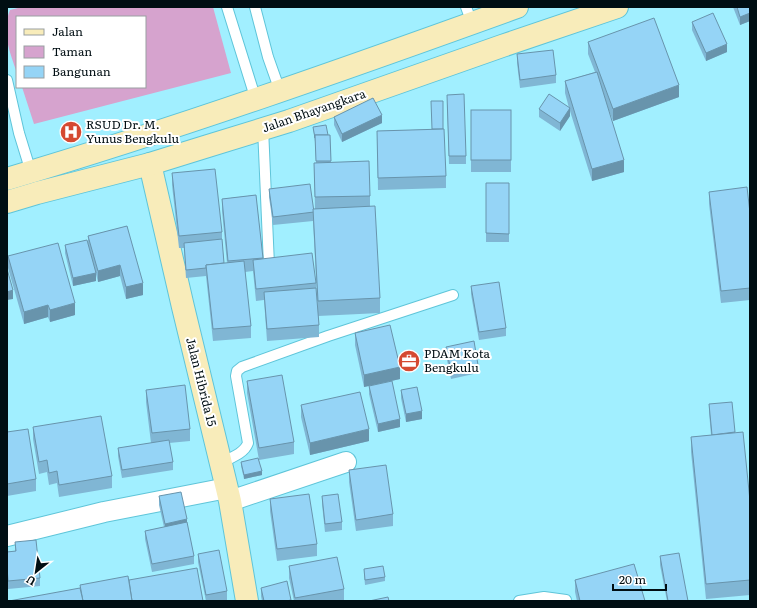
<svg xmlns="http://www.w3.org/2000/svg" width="757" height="608" font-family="Literata,serif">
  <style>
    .green { fill: #d6a3ce }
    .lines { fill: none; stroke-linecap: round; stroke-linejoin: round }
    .lane-casing { stroke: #5fc5d9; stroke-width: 12 }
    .street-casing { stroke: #5fc5d9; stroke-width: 22 }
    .secondary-casing { stroke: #5fc5d9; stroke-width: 24 }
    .lane { stroke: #fff; stroke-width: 10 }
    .street { stroke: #fff; stroke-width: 20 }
    .secondary { stroke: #f8ecba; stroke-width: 22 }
    .wall { fill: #80b6d4 }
    .shaded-wall { fill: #6894ac }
    .building { fill: #95d4f6; stroke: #6894ac }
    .labels { text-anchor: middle; stroke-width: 4; stroke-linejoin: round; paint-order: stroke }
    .street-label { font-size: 12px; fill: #000e13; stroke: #fff }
    .poi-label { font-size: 12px; fill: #000e13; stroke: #fff; text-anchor: start }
  </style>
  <rect width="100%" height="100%" fill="#a1efff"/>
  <path class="green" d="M22,7H213L231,73L34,124L22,87H145V17H17V73C10,52 1,32 10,10Z"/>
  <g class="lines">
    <g class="lane-casing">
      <g id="lane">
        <polyline points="227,7 256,100"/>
        <polyline points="255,7 268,57 280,91"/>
        <polyline points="466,7 472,23"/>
        <polyline points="7,80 19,133 31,172"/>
        <polyline points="263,128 269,265"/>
        <path d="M220,463C230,458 244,454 248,443L236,376L237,371L242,367L328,336L453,295"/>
        <polyline points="519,601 544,597 566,600"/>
      </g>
    </g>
    <g class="street-casing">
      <g id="street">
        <polyline points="230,501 346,462"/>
        <polyline points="7,536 104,512 227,488"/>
      </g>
    </g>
    <g class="secondary-casing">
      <g id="secondary">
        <polyline points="150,164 183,307 230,501 247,601"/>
        <path d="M7,179C179,128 348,68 517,7"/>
        <polyline points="7,202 37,193 150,164 208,146 289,121 502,46 617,7"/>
      </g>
    </g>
    <use href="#lane" class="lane"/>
    <use href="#street" class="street"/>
    <use href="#secondary" class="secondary"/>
  </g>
  <g class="wall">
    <polygon points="733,7 750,7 750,21 740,25"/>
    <polygon points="692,22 727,52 706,61 692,30"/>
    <polygon points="588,42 679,97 613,121 608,108 624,172 592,181 570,111 570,116 560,131 539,117 539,109 569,108 565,93 565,81 595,72 588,54"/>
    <polygon points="517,54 556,75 556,83 520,88 517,63"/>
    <polygon points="447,103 466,156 466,164 449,164"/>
    <rect x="471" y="110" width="40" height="62"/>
    <polygon points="334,117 382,123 342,142 334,125"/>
    <polygon points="313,127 328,135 330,135 331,162 370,196 370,206 380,298 380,313 318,316 313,221 273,225 269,197 269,189 313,211 315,209 314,163 316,163 315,142"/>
    <polygon points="443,129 446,176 446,188 378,190 377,131"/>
    <polygon points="172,173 222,232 222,240 224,263 227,263 222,211 222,199 256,195 263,259 316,283 316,292 319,325 319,337 267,341 264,300 256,301 253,271 245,272 251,326 251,338 213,341 206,276 186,278 184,248 179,248 172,185"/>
    <rect x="486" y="183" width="23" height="59"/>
    <polygon points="709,192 750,213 750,300 721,303 709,204"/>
    <polygon points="127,226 143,295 126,299 120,276 98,282 96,274 96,281 73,286 65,253 65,245 88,245 88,236"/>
    <polygon points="8,256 75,315 50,322 48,317 24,324 8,268"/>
    <polygon points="471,286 506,328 506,336 479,340 471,294"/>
    <polygon points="355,333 400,379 364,387 355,345"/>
    <polygon points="446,347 478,365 478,373 451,379 446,355"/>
    <polygon points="247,381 294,442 294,454 259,460 262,475 244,479 241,466 241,462 259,460 247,393"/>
    <polygon points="369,386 400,427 378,432 369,394"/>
    <polygon points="146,390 190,429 190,441 169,443 173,462 173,470 122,478 118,456 118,448 151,443 146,402"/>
    <polygon points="401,390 422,419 406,422 401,398"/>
    <polygon points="709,404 735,432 750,501 750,595 706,599 691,452 691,437 711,435 709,412"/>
    <polygon points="301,405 369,441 310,455 301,417"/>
    <polygon points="33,427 112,476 112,488 59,497 57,483 49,485 47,472 39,474 33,439"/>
    <polygon points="7,432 36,479 36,491 7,496"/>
    <polygon points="349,470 393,514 393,526 356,531 349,482"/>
    <polygon points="159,496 187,524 194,556 194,564 152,572 145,539 145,531 164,527 159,505"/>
    <polygon points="322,496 342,522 342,530 325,532 322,504"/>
    <polygon points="270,499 317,544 317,556 277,561 270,511"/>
    <polygon points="15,542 40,578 40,586 8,589 7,575 7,552 15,551"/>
    <polygon points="198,554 227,591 227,600 220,601 206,601 198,562"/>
    <polygon points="660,556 688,601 667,601 660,565"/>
    <polygon points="289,566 344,589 344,600 294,601 289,578"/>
    <polygon points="364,569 385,577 385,581 365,585 364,574"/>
    <polygon points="575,580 645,601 577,601 575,592"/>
    <polygon points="261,588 291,601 262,601 261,596"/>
  </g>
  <g class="shaded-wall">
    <polygon points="750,13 750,21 740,25 740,17"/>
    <polygon points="727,44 727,52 706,61 706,53"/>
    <polygon points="679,85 679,97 613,121 613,109"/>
    <polygon points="570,108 570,116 560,131 560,123"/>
    <polygon points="382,115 382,123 342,142 342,134"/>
    <polygon points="624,160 624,172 592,181 592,169"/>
    <polygon points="120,265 120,276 98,282 98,271"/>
    <polygon points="96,273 96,281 73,286 73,278"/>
    <polygon points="143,283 143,295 126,299 126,287"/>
    <polygon points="13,290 13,299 7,300 7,292"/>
    <polygon points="75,303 75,315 50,322 50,310"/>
    <polygon points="48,305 48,317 24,324 24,312"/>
    <polygon points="400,367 400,379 364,387 364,375"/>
    <polygon points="422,411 422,419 406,422 406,414"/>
    <polygon points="400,419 400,427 378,432 378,424"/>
    <polygon points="369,429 369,441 310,455 310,443"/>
    <polygon points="262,471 262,475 244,479 244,475"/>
    <polygon points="187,519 187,528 165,532 165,524"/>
  </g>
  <g class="building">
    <polygon points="737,7 750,7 750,13 740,17"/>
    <polygon points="713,13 727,44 706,53 692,22"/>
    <polygon points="654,18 679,85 613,109 588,42"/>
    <polygon points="553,50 556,75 520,80 517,54"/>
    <polygon points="597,72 624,160 592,169 565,81"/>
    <polygon points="464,94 466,156 449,156 447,95"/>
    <polygon points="549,94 570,108 560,123 539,109"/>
    <polygon points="373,98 382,115 342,134 334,117"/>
    <polygon points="431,101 443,101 443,129 432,129"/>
    <rect x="471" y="110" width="40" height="50"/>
    <polygon points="326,125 328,135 315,135 315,138 313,127"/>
    <polygon points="444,129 446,176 378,178 377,131"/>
    <polygon points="315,135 330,135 331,161 316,161"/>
    <polygon points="369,161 370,196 315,197 314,163"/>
    <polygon points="215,169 222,232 179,236 172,173"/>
    <polygon points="486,183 509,183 509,234 486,233"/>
    <polygon points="310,184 314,212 273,217 269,189"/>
    <polygon points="747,187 750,213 750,288 721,291 709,192"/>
    <polygon points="256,195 263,258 228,261 222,199"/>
    <polygon points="375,206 380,298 318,301 313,209"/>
    <polygon points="127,226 143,283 126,287 120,265 98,271 88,236"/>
    <polygon points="222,239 224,263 206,265 206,268 186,270 184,243"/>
    <polygon points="87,240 96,273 73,278 65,245"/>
    <polygon points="58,243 75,303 50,310 48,305 24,312 8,256"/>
    <polygon points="312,253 316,283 256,289 253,260"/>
    <polygon points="244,261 251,326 213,329 206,265"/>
    <polygon points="7,269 13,290 7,292"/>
    <polygon points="499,282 506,328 479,332 471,286"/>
    <polygon points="316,288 319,325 267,329 264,292"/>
    <polygon points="390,325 400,367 364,375 355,333"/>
    <polygon points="474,341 478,365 451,371 446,347"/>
    <polygon points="282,375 294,442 259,448 247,381"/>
    <polygon points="392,381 400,419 378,424 369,386"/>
    <polygon points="185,385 190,429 152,433 146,390"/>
    <polygon points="417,387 422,411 406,414 401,390"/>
    <polygon points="360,392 369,429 310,443 301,405"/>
    <polygon points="732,402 735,432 712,435 709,404"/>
    <polygon points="101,416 112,476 59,485 57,471 49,473 47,460 39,462 33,427"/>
    <polygon points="28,429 36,479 7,484 7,432"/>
    <polygon points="743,432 750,501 750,580 706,584 691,437"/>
    <polygon points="169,440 173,462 122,470 118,448"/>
    <polygon points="258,458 262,471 244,475 241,462"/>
    <polygon points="386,465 393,514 356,520 349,470"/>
    <polygon points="181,492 187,519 165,524 159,496"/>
    <polygon points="309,494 317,544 277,549 270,499"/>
    <polygon points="338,494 342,522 325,524 322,496"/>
    <polygon points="187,522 194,556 152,564 145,531"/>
    <polygon points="36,540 40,578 8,581 7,567 7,552 16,551 15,542"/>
    <polygon points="219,550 227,591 206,595 198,554"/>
    <polygon points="679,553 688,601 668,601 660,556"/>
    <polygon points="337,557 344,589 295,598 289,566"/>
    <polygon points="634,564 645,601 580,601 575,580"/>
    <polygon points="383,566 385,577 365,580 364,569"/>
    <polygon points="197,568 203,601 132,601 129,580"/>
    <polygon points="128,576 132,601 83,601 80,585"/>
    <polygon points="287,581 291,600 286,601 264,601 261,588"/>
    <polygon points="80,588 83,601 9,601"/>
    <polygon points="388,597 389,601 369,601"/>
  </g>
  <defs>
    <g id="hospital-disc" transform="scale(1.15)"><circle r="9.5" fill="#d54931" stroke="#fff"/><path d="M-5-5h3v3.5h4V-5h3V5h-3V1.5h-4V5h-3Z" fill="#fff"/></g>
    <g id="office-disc" transform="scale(1.15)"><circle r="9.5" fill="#d54931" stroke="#fff"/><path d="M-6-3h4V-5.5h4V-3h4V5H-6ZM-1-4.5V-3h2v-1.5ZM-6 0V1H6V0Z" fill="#fff"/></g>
  </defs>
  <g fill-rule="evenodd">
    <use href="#hospital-disc" x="71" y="132"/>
    <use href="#office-disc" x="409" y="361"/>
  </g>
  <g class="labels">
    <g class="street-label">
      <text transform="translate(314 111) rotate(-19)" y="4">Jalan Bhayangkara</text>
      <text transform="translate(201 382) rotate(76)" y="4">Jalan Hibrida 15</text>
    </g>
    <g class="poi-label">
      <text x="86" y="129">RSUD Dr. M.<tspan x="86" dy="14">Yunus Bengkulu</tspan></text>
      <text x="424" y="358">PDAM Kota<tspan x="424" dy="14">Bengkulu</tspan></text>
    </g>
  </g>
  <rect width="757" height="608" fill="none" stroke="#000e13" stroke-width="16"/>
  <rect x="16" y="16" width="130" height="72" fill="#ffffff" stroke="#999fa1"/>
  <rect x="24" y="29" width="20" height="6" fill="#f8ecba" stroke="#999fa1"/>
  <text x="52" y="36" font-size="12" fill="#000e13">Jalan</text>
  <rect x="24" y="46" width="20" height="12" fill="#d6a3ce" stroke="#999fa1"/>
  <text x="52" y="56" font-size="12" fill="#000e13">Taman</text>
  <rect x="24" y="66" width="20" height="12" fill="#95d4f6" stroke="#999fa1"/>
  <text x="52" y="76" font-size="12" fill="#000e13">Bangunan</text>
  <g transform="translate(36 572) rotate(210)" stroke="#ffffff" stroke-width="3" paint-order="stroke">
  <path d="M0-3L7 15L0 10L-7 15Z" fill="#000e13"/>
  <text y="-6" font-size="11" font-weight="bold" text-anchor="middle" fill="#000e13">U</text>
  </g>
  <path d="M613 584v6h53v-6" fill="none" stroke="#000e13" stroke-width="2"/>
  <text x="619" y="584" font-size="12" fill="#000e13" stroke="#ffffff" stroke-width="3" paint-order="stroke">20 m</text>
</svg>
